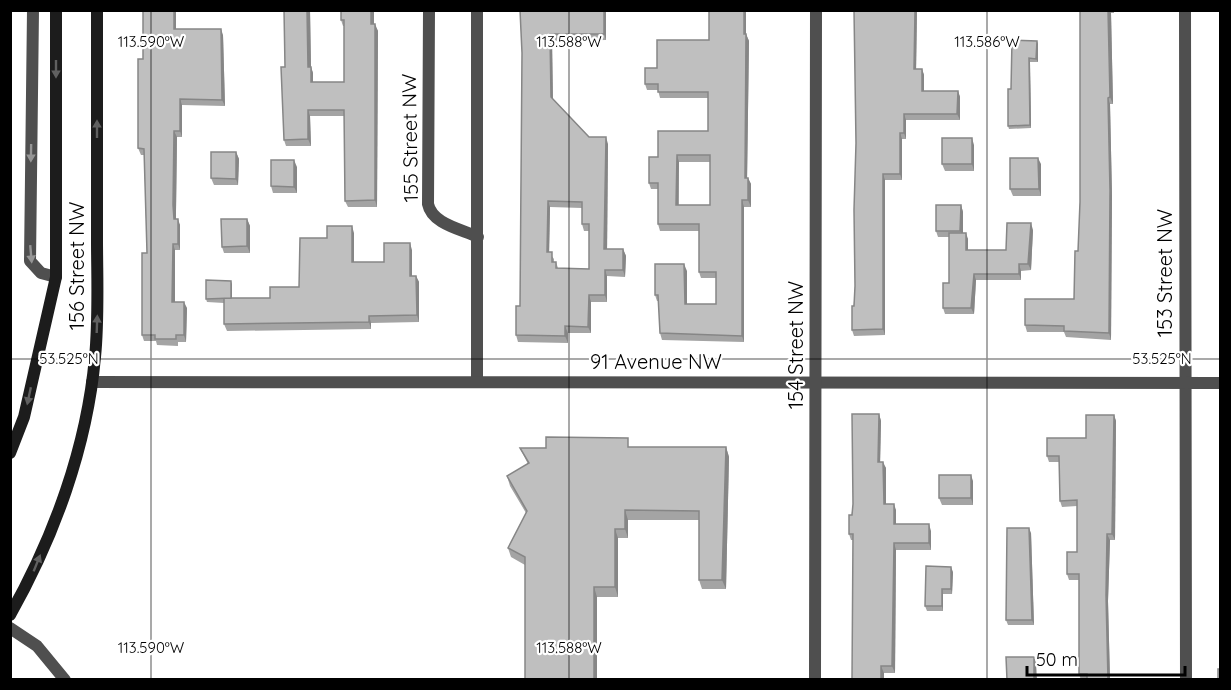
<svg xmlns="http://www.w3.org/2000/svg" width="1231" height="690" font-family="Quicksand,sans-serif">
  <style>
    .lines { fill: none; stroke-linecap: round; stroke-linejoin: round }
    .minor { stroke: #4f4f4f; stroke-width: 12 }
    .tertiary { stroke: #4f4f4f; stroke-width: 12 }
    .secondary { stroke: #1c1c1c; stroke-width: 12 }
    .wall { fill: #a4a4a4; fill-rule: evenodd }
    .shaded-wall { fill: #868686 }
    .building { fill: #bfbfbf; stroke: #868686; stroke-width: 1.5; fill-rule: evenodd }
    .oneway { fill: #606060 }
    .oneway2 { fill: #959595 }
    .ticks { fill: none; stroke: #000; stroke-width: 1.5; stroke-opacity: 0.45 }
    .labels { text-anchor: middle; stroke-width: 4.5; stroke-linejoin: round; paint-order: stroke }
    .street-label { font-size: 20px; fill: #000; stroke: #fff }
    .ticks-label { font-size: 15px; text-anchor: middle; fill: #000; stroke: #fff; stroke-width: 4.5; stroke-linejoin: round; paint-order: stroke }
  </style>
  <rect width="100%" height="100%" fill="#fff"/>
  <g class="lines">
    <g class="minor">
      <polyline points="33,10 30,261 41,273 56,277"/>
      <path d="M429,10L428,204C432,224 461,229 478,237"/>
      <polyline points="1185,10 1186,680"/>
      <polyline points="477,381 477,10"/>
      <polyline points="92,382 1220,383"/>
      <polyline points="815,680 816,10"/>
    </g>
    <polyline class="tertiary" points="10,628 37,646 65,680"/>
    <g class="secondary">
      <polyline points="10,453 24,417 56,277 56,10"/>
      <path d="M10,615C54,537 87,447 95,357C99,318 97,278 97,238C97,162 97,86 97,10"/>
    </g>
  </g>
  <g class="wall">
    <polygon points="176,10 176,29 223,35 225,106 182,105 182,137 177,137 176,211 176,219 180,225 180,250 175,250 175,302 187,308 186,342 178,342 178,346 157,345 156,341 144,341 142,335 147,253 144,155 141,155 138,148 143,59"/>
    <polygon points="284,10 310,10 311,67 313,73 313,82 344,82 344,26 343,26 341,20 341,10 374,10 374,24 378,31 377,207 348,207 345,201 344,116 310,116 311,146 286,146 284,140 285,67"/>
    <path d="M520,10H606V40L552,41L553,100L589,137L608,144L607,249H623L626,256L625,277L607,276V302H591V333H568V343L518,342L516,335L520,306L522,53ZM550,207L582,208V224L584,231H589V269L558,268L556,262H554V259L549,252Z"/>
    <path d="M746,10V34L749,41L747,178H748L751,184V207H744V342L662,340L660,333L659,301H657L655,295L687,271V304H716V278H701L699,272V231H660L658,224V189H651L649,183L658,157L708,131V98H660L658,90H647L645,84L657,68L709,40ZM679,162H710V205H679Z"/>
    <polygon points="917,10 916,69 922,69 924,75 924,91 958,91 960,97 960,120 906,120 906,139 902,139 902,180 885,180 885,335 854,336 852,330 855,286 856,143"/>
    <polygon points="1080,10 1114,10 1114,13 1111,13 1113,104 1110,104 1112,196 1111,340 1066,337 1064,332 1027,332 1025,325 1074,299 1078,251 1080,202"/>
    <polygon points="1037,41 1038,44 1038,62 1030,62 1031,128 1009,129 1008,126 1011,89"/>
    <polygon points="974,145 974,171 945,171 942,164"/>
    <polygon points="236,152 239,159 238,185 214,185 211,178"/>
    <polygon points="1041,164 1041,196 1013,196 1010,189"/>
    <polygon points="297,167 297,193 273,193 271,186"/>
    <polygon points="961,205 963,212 963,233 968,239 968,250 1006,250 1033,230 1031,270 1021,271 1021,280 976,280 974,314 945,314 943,308 949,283 949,237 938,237 936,231"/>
    <polygon points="247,219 250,226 250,253 224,253 222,247"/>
    <polygon points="354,233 354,262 384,262 412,250 412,276 416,276 419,282 419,322 371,323 371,329 227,331 224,324 224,303 207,302 206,299 232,284 232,298 270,298 299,287 327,238"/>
    <polygon points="879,414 881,421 880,462 886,468 886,504 896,510 896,524 931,531 931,550 896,550 895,673 884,673 884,680 853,540 851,540 849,534 853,504"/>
    <polygon points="1114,415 1116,421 1115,540 1110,540 1108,601 1110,680 1081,680 1079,674 1079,580 1069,580 1067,574 1077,552 1077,506 1062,507 1060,501 1059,462 1049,462 1047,456 1086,438"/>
    <polygon points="631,447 726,447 729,457 726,589 702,589 699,580 699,520 628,520 628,538 618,538 618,597 597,597 597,680 525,680 525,565 511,557 508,548 526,513 510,486 507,476 528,464 520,448"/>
    <polygon points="973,481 973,505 942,505 939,498"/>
    <polygon points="1031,533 1034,625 1008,625 1006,620"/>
    <polygon points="953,572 952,594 943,594 943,611 927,611 925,606"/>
  </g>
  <g class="shaded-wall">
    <polygon points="174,10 176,10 176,35 174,29"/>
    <polygon points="307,10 310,10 311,67 313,73 313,89 311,82 308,67"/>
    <polygon points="371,10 374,10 374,31 371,24"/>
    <polygon points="604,10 606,10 606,40 604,34"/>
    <polygon points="744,10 746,10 746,34 749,41 747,184 745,178"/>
    <polygon points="915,10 917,10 916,75 914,69"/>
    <polygon points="1108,10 1110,10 1111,13 1113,104 1110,97"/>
    <polygon points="375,24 378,31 377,207 375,200"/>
    <polygon points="221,29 223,35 225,106 222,100"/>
    <polygon points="550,34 552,41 553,104 551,97"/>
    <polygon points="1037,41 1038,44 1038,62 1036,59"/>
    <polygon points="1029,58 1030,62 1031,128 1030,125"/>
    <polygon points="922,69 924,75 924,97 922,91"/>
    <polygon points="958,91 960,97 960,120 957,114"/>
    <polygon points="1108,98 1110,104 1112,196 1111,340 1109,333"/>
    <polygon points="180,99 182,105 182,137 180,131"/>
    <polygon points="308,110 310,116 311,146 308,139"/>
    <polygon points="904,114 906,120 906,139 904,133"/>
    <polygon points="174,131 177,137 176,211 176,225 174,219 173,205"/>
    <polygon points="900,133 902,139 902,180 900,174"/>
    <polygon points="606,137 608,144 607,256 604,249"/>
    <polygon points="972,138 974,145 974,171 972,164"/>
    <polygon points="236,152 239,159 238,185 236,179"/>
    <polygon points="677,155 679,162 678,211 676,205"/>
    <polygon points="1038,158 1041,164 1041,196 1039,189"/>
    <polygon points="294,160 297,167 297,193 294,187"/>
    <polygon points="883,174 885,180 885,335 883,329"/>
    <polygon points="748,178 751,184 751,207 748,200"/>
    <polygon points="742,200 744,207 744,342 742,336"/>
    <polygon points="548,201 550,207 549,259 547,252"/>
    <polygon points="961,205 963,212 963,237 960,231"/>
    <polygon points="178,219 180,225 180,250 178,244"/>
    <polygon points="247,219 250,226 250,253 247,246"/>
    <polygon points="1031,223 1033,230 1031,270 1028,264"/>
    <polygon points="352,226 354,233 354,268 352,262"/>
    <polygon points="966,233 968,239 968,256 966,250"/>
    <polygon points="410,243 412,250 412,282 410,276"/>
    <polygon points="173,244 175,250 175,308 172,302"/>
    <polygon points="623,249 626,256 625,277 623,270"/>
    <polygon points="684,264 687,271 687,311 685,304"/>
    <polygon points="1019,264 1021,271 1021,280 1019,274"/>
    <polygon points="605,270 607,276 607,302 605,295"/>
    <polygon points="974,274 976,280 974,314 971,308"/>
    <polygon points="416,276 419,282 419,322 417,315"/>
    <polygon points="231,281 232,284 232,303 231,299"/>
    <polygon points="589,295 591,302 591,333 588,327"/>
    <polygon points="184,302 187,308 186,342 184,335"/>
    <polygon points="369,316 371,323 371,329 369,322"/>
    <polygon points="565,326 568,333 568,343 565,336"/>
    <polygon points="879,414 881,421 880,468 878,462"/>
    <polygon points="1114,415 1116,421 1115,540 1112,534"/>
    <polygon points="726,447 729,457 726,589 722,580"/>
    <polygon points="883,462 886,468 886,510 884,504"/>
    <polygon points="971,475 973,481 973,505 971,498"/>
    <polygon points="894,504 896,510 896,531 894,524"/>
    <polygon points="625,510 628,520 628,538 625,529"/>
    <polygon points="929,524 931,531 931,550 929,543"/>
    <polygon points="1029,528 1031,533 1034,625 1032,620"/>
    <polygon points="615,529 618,538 618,597 615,587"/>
    <polygon points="1107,534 1110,540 1108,601 1110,680 1108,680 1106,595"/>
    <polygon points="894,543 896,550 895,673 892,666"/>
    <polygon points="951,567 953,572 952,594 951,589"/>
    <polygon points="594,587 597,597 597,680 594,680"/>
    <polygon points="942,589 943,594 943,611 942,606"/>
    <polygon points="1034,657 1036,663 1037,680 1034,680"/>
    <polygon points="881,666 884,673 884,680 881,680"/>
  </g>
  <g class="building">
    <polygon points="143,10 174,10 174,29 221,29 222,100 180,99 180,131 174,131 173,205 174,219 178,219 178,244 173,244 172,302 184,302 184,335 176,335 176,339 155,339 155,335 142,335 142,253 147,253 144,149 138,148 138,59 143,59"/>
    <polygon points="284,10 307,10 308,67 311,67 311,82 344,82 344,20 341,20 341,10 371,10 371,24 375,24 375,200 345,201 344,110 308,110 308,139 284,140 281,67 285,67"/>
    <path d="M520,10H604V34H550L551,97L589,137H606L604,249H623V270H605V295H589L588,327L565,326V336L516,335V306H520L522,53ZM548,201L582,202V224H589V269L556,268V262H552V252H547Z"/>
    <path d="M709,10H744V34H746L745,178H748V200H742V336L660,333L658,295H655V264H684L685,304H716V272H699V224H658V183H649V157H658V131H708V92H658V84H645V68H657V40H709ZM677,155H710V205H676Z"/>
    <polygon points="854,10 915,10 914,69 922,69 922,91 958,91 957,114 904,114 904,133 900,133 900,174 883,174 883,329 852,330 852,306 854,306 855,286 854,210 856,143"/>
    <polygon points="1080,10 1108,10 1110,97 1108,98 1110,190 1109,333 1064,331 1064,326 1025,325 1025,299 1074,299 1075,251 1078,251 1080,202"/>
    <polygon points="1012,40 1037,41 1036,59 1029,58 1030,125 1008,126 1008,89 1011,89"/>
    <rect x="942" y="138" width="30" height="26"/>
    <polygon points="211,152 236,152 236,179 211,178"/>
    <polygon points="1010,158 1038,158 1039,189 1010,189"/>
    <polygon points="271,160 294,160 294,187 271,186"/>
    <polygon points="936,205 961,205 960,231 936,231"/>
    <polygon points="221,219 247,219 247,246 222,247"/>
    <polygon points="1007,223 1031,223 1028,264 1019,264 1019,274 974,274 971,308 943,308 943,283 949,283 949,233 966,233 966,250 1006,250"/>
    <polygon points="327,226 352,226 352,262 384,262 384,243 410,243 410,276 416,276 417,315 369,316 369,322 224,324 224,298 270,298 270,287 299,287 300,238 327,238"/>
    <polygon points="206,280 231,281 231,298 206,299"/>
    <polygon points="852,414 879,414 878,462 883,462 884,504 894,504 894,524 929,524 929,543 894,543 892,666 881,666 881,680 852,680 853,534 849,534 849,515 852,515 853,504"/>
    <polygon points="1086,415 1114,415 1112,534 1107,534 1106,595 1108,680 1087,680 1087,674 1079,674 1079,574 1067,574 1067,552 1077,552 1077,500 1060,501 1059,456 1047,456 1047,438 1086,438"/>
    <polygon points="546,437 628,438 628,447 726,447 722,580 699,580 699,511 625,510 625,529 615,529 615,587 594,587 594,680 525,680 525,557 508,548 527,511 507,476 529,463 520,448 546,448"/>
    <rect x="939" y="475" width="32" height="23"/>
    <polygon points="1007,528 1029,528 1032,620 1006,620"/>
    <polygon points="926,566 951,567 951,589 942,589 942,606 925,606"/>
    <polygon points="1006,657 1034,657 1034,680 1007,680"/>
    <rect x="1218" y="669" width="3" height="11"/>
  </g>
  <defs><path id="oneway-solid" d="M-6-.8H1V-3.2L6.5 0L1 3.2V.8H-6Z" transform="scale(1.5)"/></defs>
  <g class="oneway">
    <use href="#oneway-solid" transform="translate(56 69) rotate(90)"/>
    <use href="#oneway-solid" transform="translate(97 129) rotate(-90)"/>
    <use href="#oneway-solid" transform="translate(97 324) rotate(-88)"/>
    <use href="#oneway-solid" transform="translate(29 396) rotate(102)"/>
    <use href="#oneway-solid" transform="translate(37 563) rotate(-68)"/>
  </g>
  <g class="oneway2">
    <use href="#oneway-solid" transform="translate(31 153) rotate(91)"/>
    <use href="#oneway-solid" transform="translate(31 254) rotate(85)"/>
  </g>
  <path class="ticks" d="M151,10V680M569,10V680M987,10V680M10,359H1220"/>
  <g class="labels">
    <g class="street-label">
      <text transform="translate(410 138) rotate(-91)" y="7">155 Street NW</text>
      <text transform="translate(77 266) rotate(-90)" y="7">156 Street NW</text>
      <text transform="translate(1165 273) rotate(-90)" y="7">153 Street NW</text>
      <text transform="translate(796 345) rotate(-90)" y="7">154 Street NW</text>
      <text x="656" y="369">91 Avenue NW</text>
    </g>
  </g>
  <g class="ticks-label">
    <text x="151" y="47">113.590°W</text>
    <text x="569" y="47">113.588°W</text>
    <text x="987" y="47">113.586°W</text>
    <text x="69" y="364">53.525°N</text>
    <text x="1162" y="364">53.525°N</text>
    <text x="151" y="653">113.590°W</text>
    <text x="569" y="653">113.588°W</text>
  </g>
  <rect width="1231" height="690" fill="none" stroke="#000000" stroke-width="24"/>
  <path d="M1027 666v9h158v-9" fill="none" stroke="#000000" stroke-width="3"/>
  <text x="1036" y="666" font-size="18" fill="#000000" stroke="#ffffff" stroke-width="4.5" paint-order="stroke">50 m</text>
</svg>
